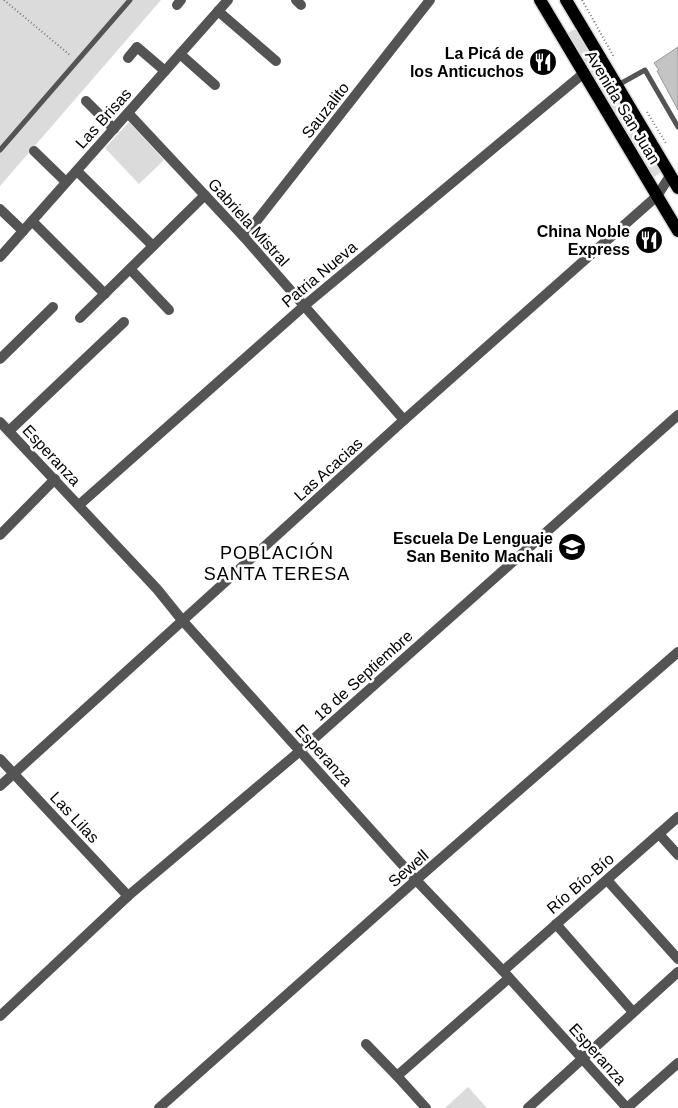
<svg xmlns="http://www.w3.org/2000/svg" width="678" height="1108" font-family="Helvetica,sans-serif">
  <style>
    .green { fill: #dbdbdb }
    .building { fill: #c4c4c4; stroke: #989898 }
    .lines { fill: none; stroke-linecap: round; stroke-linejoin: round }
    .primary-casing { stroke: #dbdbdb; stroke-width: 15 }
    .path { stroke: #767676; stroke-width: 2; stroke-dasharray: 1 2.5; stroke-linecap: butt }
    .service { stroke: #545454; stroke-width: 5 }
    .minor { stroke: #545454; stroke-width: 10 }
    .primary { stroke: #000; stroke-width: 12 }
    .labels { text-anchor: middle; stroke-width: 5; stroke-linejoin: round; paint-order: stroke }
    .poi-label { font-size: 16px; font-weight: bold; fill: #000; stroke: #fff; text-anchor: end }
    .street-label { font-size: 16px; fill: #000; stroke: #fff }
    .neighbourhood-label { font-size: 18px; letter-spacing: 1px; fill: #000; stroke: #fff }
  </style>
  <rect width="100%" height="100%" fill="#fff"/>
  <g class="green">
    <polygon points="0,0 161,0 0,186"/>
    <polygon points="573,30 576,30 662,172 654,177 568,35 568,33"/>
    <polygon points="129,122 164,160 139,184 105,148"/>
    <polygon points="468,1087 487,1108 445,1108"/>
  </g>
  <polygon class="building" points="678,47 678,110 657,71 659,70 654,63"/>
  <g class="lines">
    <g class="primary-casing">
      <g id="primary">
        <polyline points="540,0 678,231"/>
        <polyline points="566,0 678,188"/>
      </g>
    </g>
    <g class="path">
      <polyline points="4,0 71,56"/>
      <polyline points="582,0 614,57"/>
      <polyline points="647,112 667,145"/>
    </g>
    <g class="service">
      <polyline points="618,85 645,70 678,127"/>
      <polyline points="0,150 130,0"/>
    </g>
    <g class="minor">
      <polyline points="296,0 301,5"/>
      <polyline points="177,5 181,0"/>
      <polyline points="218,11 276,61"/>
      <polyline points="180,54 215,85"/>
      <polyline points="128,58 137,47 165,71"/>
      <polyline points="86,101 114,129"/>
      <polyline points="128,113 244,237 404,420"/>
      <polyline points="34,151 66,182"/>
      <polyline points="77,171 153,246"/>
      <polyline points="0,209 23,231"/>
      <polyline points="32,221 105,294"/>
      <polyline points="244,237 430,0"/>
      <polyline points="0,257 228,0"/>
      <polyline points="130,269 169,310"/>
      <polyline points="80,318 205,195"/>
      <polyline points="0,359 53,307"/>
      <polyline points="0,422 157,589 182,620 416,880 503,971 627,1108"/>
      <polyline points="9,431 124,322"/>
      <polyline points="79,505 304,306 584,73"/>
      <polyline points="0,535 55,479"/>
      <polyline points="0,759 128,896"/>
      <polyline points="0,786 404,420 657,196 670,176 668,170"/>
      <polyline points="659,834 678,855"/>
      <polyline points="607,880 678,959"/>
      <polyline points="556,924 633,1012"/>
      <polyline points="503,971 678,817"/>
      <polyline points="0,1016 128,896 300,751 678,415"/>
      <polyline points="366,1044 397,1076"/>
      <polyline points="159,1108 416,880 678,652"/>
      <polyline points="426,1108 397,1076 509,978"/>
      <polyline points="528,1108 678,972"/>
      <polyline points="627,1108 678,1063"/>
    </g>
    <use href="#primary" class="primary"/>
  </g>
  <defs>
    <g id="restaurant-disc" transform="scale(1.4375)"><circle r="9.5" fill="#000" stroke="#fff"/><path d="M-5-6h1v4h1v-4h1v4h1v-4h1v5L-1.5 .5V6h-2V.5L-5-1ZM5-6V6H3V1.5H1.5Q1.5-4 5-6Z" fill="#fff"/></g>
    <g id="school-disc" transform="scale(1.4375)"><circle r="9.5" fill="#000" stroke="#fff"/><path d="M0-5L7-2L0 1L-7-2ZM-4 1L0 2.5L4 1V4Q0 6-4 4Z" fill="#fff"/></g>
  </defs>
  <g fill-rule="evenodd">
    <use href="#restaurant-disc" x="543" y="62"/>
    <use href="#restaurant-disc" x="649" y="240"/>
    <use href="#school-disc" x="572" y="547"/>
  </g>
  <g class="labels">
    <g class="poi-label">
      <text x="524" y="59">La Picá de<tspan x="524" dy="18">los Anticuchos</tspan></text>
      <text x="630" y="237">China Noble<tspan x="630" dy="18">Express</tspan></text>
      <text x="553" y="544">Escuela De Lenguaje<tspan x="553" dy="18">San Benito Machali</tspan></text>
    </g>
    <g class="street-label">
      <text transform="translate(623 107) rotate(59)" y="6">Avenida San Juan</text>
      <text transform="translate(325 110) rotate(-52)" y="6">Sauzalito</text>
      <text transform="translate(103 118) rotate(-48)" y="6">Las Brisas</text>
      <text transform="translate(249 222) rotate(48)" y="6">Gabriela Mistral</text>
      <text transform="translate(319 274) rotate(-40)" y="6">Patria Nueva</text>
      <text transform="translate(52 455) rotate(47)" y="6">Esperanza</text>
      <text transform="translate(328 469) rotate(-42)" y="6">Las Acacias</text>
      <text transform="translate(363 675) rotate(-42)" y="6">18 de Septiembre</text>
      <text transform="translate(324 755) rotate(48)" y="6">Esperanza</text>
      <text transform="translate(75 817) rotate(47)" y="6">Las Lilas</text>
      <text transform="translate(408 868) rotate(-41)" y="6">Sewell</text>
      <text transform="translate(580 883) rotate(-41)" y="6">Río Bío-Bío</text>
      <text transform="translate(598 1054) rotate(48)" y="6">Esperanza</text>
    </g>
    <g class="neighbourhood-label">
      <text x="277" y="559">POBLACIÓN<tspan x="277" dy="21">SANTA TERESA</tspan></text>
    </g>
  </g>
</svg>
